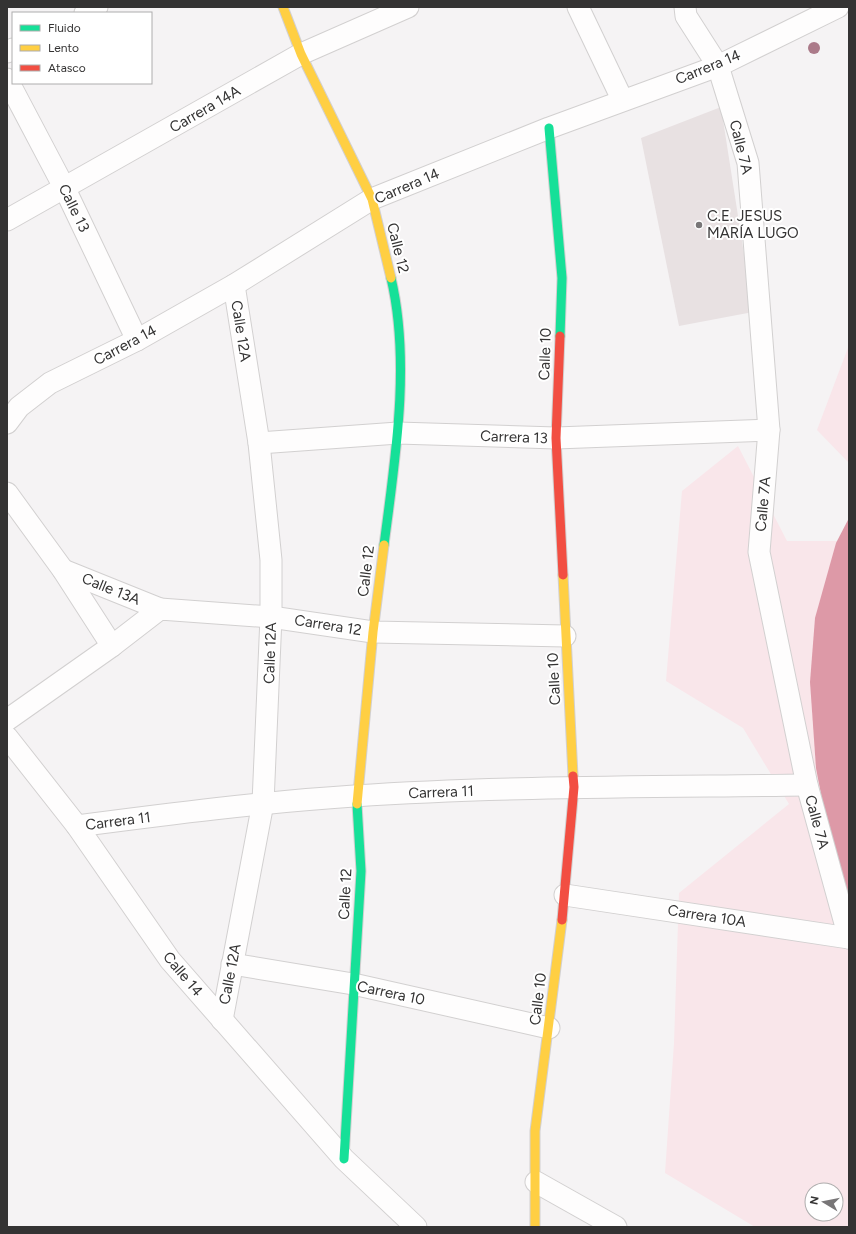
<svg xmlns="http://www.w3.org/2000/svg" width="856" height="1234" font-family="Figtree,sans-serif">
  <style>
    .built { fill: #e8e1e2 }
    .green { fill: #f9e6ea; fill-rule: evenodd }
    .water { fill: #dd99a7 }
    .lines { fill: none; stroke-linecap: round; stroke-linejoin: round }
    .street-casing { stroke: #d2d0d0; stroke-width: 23 }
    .fast-casing { stroke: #d2d0d0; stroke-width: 11 }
    .slow-casing { stroke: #d2d0d0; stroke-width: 11 }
    .jam-casing { stroke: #d2d0d0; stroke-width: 11 }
    .street { stroke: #fefdfd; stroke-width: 21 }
    .fast { stroke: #16e098; stroke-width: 9 }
    .slow { stroke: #ffcf43; stroke-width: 9 }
    .jam { stroke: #f24e42; stroke-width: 9 }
    .tree { fill: #ab7a89 }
    .poi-dot { fill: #787677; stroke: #fff; stroke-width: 1.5 }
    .labels { text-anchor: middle; stroke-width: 4; stroke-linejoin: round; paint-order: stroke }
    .street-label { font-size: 15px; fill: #343333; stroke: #fff }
    .poi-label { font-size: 15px; fill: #343333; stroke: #fff; text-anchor: start }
  </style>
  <rect width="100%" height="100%" fill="#f5f3f4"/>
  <polygon class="built" points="721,107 753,312 679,326 641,138"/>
  <g class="green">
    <polygon points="849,345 849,463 817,430"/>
    <path d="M738,446L787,541H845L849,511V1227H755L665,1173L674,1043L679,893L789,804L743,728L666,681L682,491ZM812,1190H836V1214H812Z"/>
  </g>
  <polygon class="water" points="849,518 849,902 831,847 816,768 810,682 815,618 836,543"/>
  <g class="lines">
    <g class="street-casing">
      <g id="street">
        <polyline points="578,7 622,99"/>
        <polyline points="685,7 686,16 718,66 748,163 769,430 759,552 807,785 849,938"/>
        <polyline points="85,13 97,7"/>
        <polyline points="7,52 13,49"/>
        <polyline points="7,79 65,189 137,340"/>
        <polyline points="7,220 301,54 408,7"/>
        <polyline points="7,423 19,407 50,383 137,340 234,285 372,199 549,128 718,66 838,7"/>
        <polyline points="259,443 398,433 556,438 769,430"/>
        <polyline points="7,493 63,570 112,646"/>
        <polyline points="63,570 160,609"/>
        <polyline points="7,720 112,646 160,609 271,617 373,632 565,636"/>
        <polyline points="7,737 77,826 170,960 344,1159 416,1227"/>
        <path d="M77,826C169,814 262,802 354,796C505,786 656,787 807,785"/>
        <polyline points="565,895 849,938"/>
        <polyline points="232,964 353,984 549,1028"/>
        <polyline points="222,1020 263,803 271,617 271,560 259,443 234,285"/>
        <polyline points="536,1182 616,1227"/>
      </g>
    </g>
    <g class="fast-casing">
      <g id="fast">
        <polyline points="549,128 562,278 560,336"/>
        <path d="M384,545C395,460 411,363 391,278"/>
        <polyline points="344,1159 361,871 357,804"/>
      </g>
    </g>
    <g class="slow-casing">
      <g id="slow">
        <polyline points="283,7 301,54 372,199 391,278"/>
        <polyline points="563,575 573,776"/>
        <polyline points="357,804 373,632 384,545"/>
        <polyline points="535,1227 535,1131 562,920"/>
      </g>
    </g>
    <g class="jam-casing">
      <g id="jam">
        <polyline points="560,336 556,438 563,575"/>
        <polyline points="562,920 574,787 573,776"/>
      </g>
    </g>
    <use href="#street" class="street"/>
    <use href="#fast" class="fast"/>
    <use href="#slow" class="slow"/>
    <use href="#jam" class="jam"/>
  </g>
  <circle class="tree" cx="814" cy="48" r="6"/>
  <circle class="poi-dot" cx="699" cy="225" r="4"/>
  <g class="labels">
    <g class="street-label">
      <text transform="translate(708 67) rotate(-22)" y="5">Carrera 14</text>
      <text transform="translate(205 109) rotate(-30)" y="5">Carrera 14A</text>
      <text transform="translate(741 147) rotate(76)" y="5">Calle 7A</text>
      <text transform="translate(407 186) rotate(-23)" y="5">Carrera 14</text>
      <text transform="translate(74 208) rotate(64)" y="5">Calle 13</text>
      <text transform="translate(398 248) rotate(76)" y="5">Calle 12</text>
      <text transform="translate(241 331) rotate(81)" y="5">Calle 12A</text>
      <text transform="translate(125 345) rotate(-28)" y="5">Carrera 14</text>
      <text transform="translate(545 354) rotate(-88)" y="5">Calle 10</text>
      <text transform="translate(514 437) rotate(2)" y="5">Carrera 13</text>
      <text transform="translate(763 504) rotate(-85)" y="5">Calle 7A</text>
      <text transform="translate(366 571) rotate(-83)" y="5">Calle 12</text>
      <text transform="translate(111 589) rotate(22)" y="5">Calle 13A</text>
      <text transform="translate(328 625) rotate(9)" y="5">Carrera 12</text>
      <text transform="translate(270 653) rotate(-88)" y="5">Calle 12A</text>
      <text transform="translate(554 679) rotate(-93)" y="5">Calle 10</text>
      <text transform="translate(441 792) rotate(-2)" y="5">Carrera 11</text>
      <text transform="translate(118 821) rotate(-7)" y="5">Carrera 11</text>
      <text transform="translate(817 822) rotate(75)" y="5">Calle 7A</text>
      <text transform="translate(345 894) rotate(-87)" y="5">Calle 12</text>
      <text transform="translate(707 916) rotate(9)" y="5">Carrera 10A</text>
      <text transform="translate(183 974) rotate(50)" y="5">Calle 14</text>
      <text transform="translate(230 974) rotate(-79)" y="5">Calle 12A</text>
      <text transform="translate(391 993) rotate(12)" y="5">Carrera 10</text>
      <text transform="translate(538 999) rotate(-83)" y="5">Calle 10</text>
    </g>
    <g class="poi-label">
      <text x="707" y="221">C.E. JESUS<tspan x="707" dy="17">MARÍA LUGO</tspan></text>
    </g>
  </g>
  <rect width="856" height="1234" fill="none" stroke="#343333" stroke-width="16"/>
  <rect x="12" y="12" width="140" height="72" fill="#ffffff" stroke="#aeadad"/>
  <rect x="20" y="25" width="20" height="6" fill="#16e098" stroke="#aeadad"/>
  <text x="48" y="32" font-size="12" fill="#343333">Fluido</text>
  <rect x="20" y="45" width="20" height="6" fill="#ffcf43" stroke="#aeadad"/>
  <text x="48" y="52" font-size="12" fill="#343333">Lento</text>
  <rect x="20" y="65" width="20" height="6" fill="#f24e42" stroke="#aeadad"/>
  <text x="48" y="72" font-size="12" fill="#343333">Atasco</text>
  <g transform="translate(824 1202) rotate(280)"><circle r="19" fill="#ffffff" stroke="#aeadad"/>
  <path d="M0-3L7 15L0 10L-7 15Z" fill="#787677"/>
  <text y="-6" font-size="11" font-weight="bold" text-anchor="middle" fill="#343333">N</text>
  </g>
</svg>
